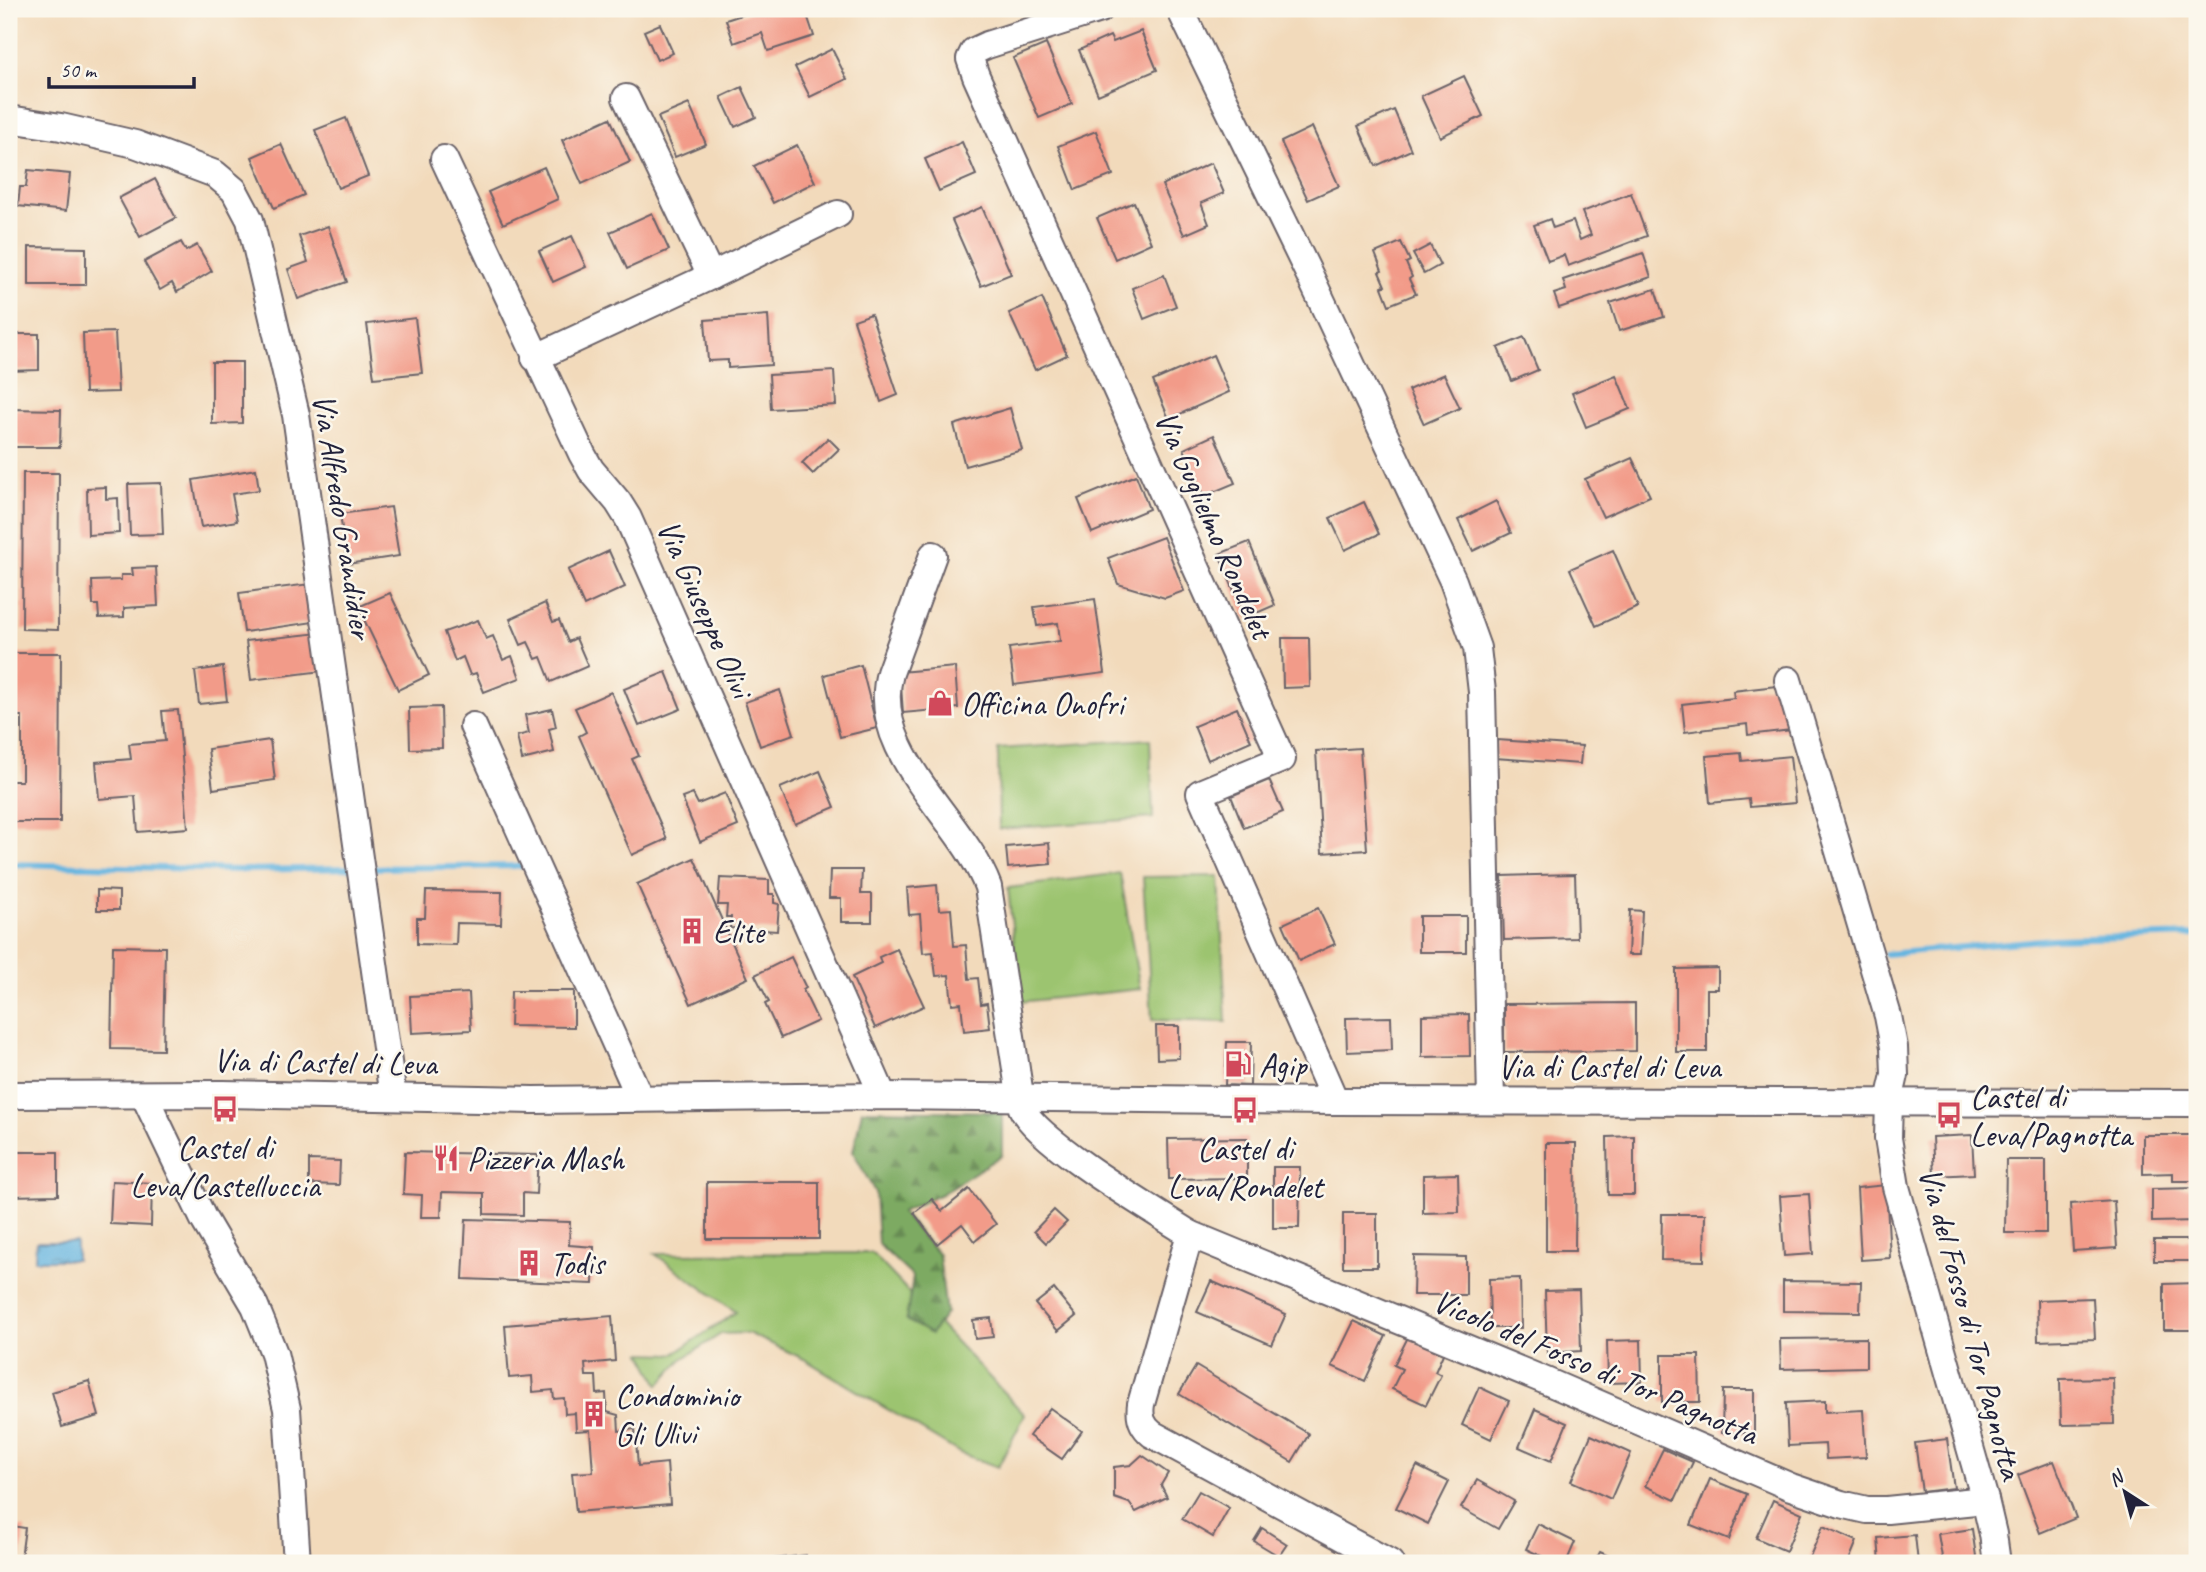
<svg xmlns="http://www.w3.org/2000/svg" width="2206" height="1572" font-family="Caveat,sans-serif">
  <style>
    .grass { fill: #9cc470; stroke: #5f7356; stroke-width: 2 }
    .forest { fill: url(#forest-firs); stroke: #50664e; stroke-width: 2 }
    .water { fill: url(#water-ripples); stroke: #446c8e; stroke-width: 2 }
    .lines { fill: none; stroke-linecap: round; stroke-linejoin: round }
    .stream { stroke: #66b5e0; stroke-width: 6 }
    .building { fill: #f29b89 }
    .minor-casing { stroke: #6b6268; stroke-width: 30 }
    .minor { stroke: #fff; stroke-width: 26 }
    .labels { text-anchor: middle; stroke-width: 5; stroke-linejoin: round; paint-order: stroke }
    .street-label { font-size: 33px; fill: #22223b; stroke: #fbf7ec }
    .poi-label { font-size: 33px; fill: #22223b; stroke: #fbf7ec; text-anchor: start }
  </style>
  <defs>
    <pattern id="forest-firs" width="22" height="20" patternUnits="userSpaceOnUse" patternTransform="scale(1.75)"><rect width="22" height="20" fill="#7daa62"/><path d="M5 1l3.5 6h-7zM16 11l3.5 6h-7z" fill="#668a52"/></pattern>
    <pattern id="water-ripples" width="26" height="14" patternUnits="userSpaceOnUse" patternTransform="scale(1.75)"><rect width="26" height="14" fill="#66b5e0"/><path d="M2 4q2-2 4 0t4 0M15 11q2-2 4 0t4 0" fill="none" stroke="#5493b7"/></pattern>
  </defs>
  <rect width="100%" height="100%" fill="#fbf7ec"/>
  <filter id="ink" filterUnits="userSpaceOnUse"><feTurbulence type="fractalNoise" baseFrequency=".0143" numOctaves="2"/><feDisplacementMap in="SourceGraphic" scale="14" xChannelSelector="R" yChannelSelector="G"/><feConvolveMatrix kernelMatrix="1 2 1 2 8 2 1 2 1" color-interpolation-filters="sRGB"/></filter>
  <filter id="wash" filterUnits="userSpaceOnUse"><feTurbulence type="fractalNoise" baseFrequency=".00686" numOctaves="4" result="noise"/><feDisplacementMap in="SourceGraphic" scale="28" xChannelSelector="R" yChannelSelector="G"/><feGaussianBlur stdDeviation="1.57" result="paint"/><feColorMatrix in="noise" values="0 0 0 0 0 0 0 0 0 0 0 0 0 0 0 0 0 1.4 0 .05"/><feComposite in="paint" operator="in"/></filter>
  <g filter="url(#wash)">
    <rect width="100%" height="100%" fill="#f2dabb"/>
    <g class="grass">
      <polygon points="1150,739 1153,818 999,829 998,749"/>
      <polygon points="1120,873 1140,989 1020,1002 1008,888"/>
      <polygon points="1219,876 1226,1022 1152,1020 1143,877"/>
      <polygon points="872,1253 1025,1415 998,1467 960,1453 804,1359 748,1333 721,1334 681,1360 659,1385 642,1353 674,1354 736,1312 655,1254"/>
    </g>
    <polygon class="forest" points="862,1110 1002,1112 1002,1155 941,1194 901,1212 939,1255 946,1313 931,1334 906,1320 913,1277 878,1244 875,1192 853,1152"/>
    <polygon class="water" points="36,1242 76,1242 76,1260 35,1260"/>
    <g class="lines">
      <g class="stream">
        <polyline points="9,864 242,870 355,868"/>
        <polyline points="366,868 525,866"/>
        <polyline points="1886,954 2053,939 2197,935"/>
      </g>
    </g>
    <g id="blocks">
      <g class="building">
        <polygon points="760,9 805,9 814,36 768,51 762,33 734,43 726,20"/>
        <polygon points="660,24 673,53 657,60 644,31"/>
        <polygon points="1141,31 1157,70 1098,95 1079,50 1110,36 1113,42"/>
        <polygon points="1046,44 1072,104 1039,118 1013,58"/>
        <polygon points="832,49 847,79 810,97 795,67"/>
        <polygon points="1464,76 1483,116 1440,137 1421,96"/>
        <polygon points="742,87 756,117 735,127 721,97"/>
        <polygon points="689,104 706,144 675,157 658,117"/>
        <polygon points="1394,110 1411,150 1376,166 1358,126"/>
        <polygon points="346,118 368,176 338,188 315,130"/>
        <polygon points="610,118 630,162 582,184 562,140"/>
        <polygon points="1312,127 1339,186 1308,200 1281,142"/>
        <polygon points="1096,131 1113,175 1075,190 1058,146"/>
        <polygon points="962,142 976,175 939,191 925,159"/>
        <polygon points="281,144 304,195 274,208 252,157"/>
        <polygon points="797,145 815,182 773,203 754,166"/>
        <polygon points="1211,163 1224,193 1201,203 1209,224 1184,235 1162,185"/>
        <polygon points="544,167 558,199 503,224 488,192"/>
        <polygon points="28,170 70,174 66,211 18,206 20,187 26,187"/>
        <polygon points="155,179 176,218 140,237 119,198"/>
        <polygon points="1631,193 1647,236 1568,266 1564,255 1548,261 1534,225 1550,219 1553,228 1573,221 1580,240 1591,235 1582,212"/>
        <polygon points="1134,202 1151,243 1115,259 1097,218"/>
        <polygon points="982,207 1011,274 981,286 952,220"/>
        <polygon points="652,213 669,250 627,269 610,232"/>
        <polygon points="328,226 347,282 298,299 288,269 308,262 299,236"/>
        <polygon points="572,236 586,267 553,282 539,251"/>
        <polygon points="181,242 186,251 197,245 212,271 177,292 172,283 160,290 144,262"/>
        <polygon points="1401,242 1410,261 1406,263 1412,277 1409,279 1416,294 1389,305 1382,287 1385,286 1379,272 1382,271 1375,253"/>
        <polygon points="1430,245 1440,265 1424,274 1413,254"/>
        <polygon points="29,247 86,248 86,285 29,285"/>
        <polygon points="1643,253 1651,277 1559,308 1554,294 1566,290 1563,280"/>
        <polygon points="1164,275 1176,306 1144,319 1132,288"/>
        <polygon points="1655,289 1664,317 1619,331 1610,303"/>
        <polygon points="1042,298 1067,355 1035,370 1009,313"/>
        <polygon points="871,314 898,395 881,402 854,320"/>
        <polygon points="768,315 771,365 728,368 728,360 708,361 705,320"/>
        <polygon points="415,318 422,373 374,378 367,324"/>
        <polygon points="115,332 118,392 85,393 83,333"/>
        <polygon points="9,334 39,334 39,370 9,371"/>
        <polygon points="1524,337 1538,370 1512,381 1498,348"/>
        <polygon points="1213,355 1229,392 1169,419 1153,381"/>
        <polygon points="212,362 242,362 242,423 212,424"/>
        <polygon points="834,371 836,405 771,409 769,375"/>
        <polygon points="1444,374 1460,408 1424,424 1408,390"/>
        <polygon points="1616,375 1630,409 1586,427 1572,393"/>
        <polygon points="1010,408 1022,450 965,466 954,425"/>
        <polygon points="9,409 61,410 60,447 9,447"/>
        <polygon points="1214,435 1235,483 1204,496 1184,449"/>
        <polygon points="828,438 839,449 813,474 802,463"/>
        <polygon points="1632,458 1650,496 1603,517 1585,479"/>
        <polygon points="256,469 259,490 232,494 237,521 201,527 193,480"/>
        <polygon points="23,473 59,473 58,630 22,629"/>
        <polygon points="1136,475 1149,509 1092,533 1078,499"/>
        <polygon points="161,483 163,534 130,535 128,484"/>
        <polygon points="106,487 106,499 118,498 119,533 88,535 87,488"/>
        <polygon points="1496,501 1511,533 1473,551 1458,520"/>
        <polygon points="1364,502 1379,534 1345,550 1330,518"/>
        <polygon points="391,507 399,556 347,564 340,514"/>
        <polygon points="1163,537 1184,591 1165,598 1118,584 1108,558"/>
        <polygon points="1249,542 1275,605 1245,618 1219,554"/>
        <polygon points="1613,550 1638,607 1596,626 1570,569"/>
        <polygon points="609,551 625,587 584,606 568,570"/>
        <polygon points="156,567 158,606 124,608 124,617 99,618 98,605 93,605 92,581 121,580 121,575 133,575 132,568"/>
        <polygon points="310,584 314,622 244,632 239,593"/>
        <polygon points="390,593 429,675 398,690 358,607"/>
        <polygon points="1095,599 1105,673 1014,685 1009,648 1060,641 1058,623 1037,626 1034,607"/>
        <polygon points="545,603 553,622 559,620 568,642 576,638 588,666 551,682 541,657 536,659 528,642 521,645 510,619"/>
        <polygon points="478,620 486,639 493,636 503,660 512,656 520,678 484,692 476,673 470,675 463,657 455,661 444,632"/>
        <polygon points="319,633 323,671 251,680 246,641"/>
        <polygon points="1282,638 1309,638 1310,687 1283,688"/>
        <polygon points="9,653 61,653 60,822 9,822 9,781 22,781 22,716 9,716"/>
        <polygon points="861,665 877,728 840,737 824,675"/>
        <polygon points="223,667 227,701 199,704 195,671"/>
        <polygon points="955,667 958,708 903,713 900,672"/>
        <polygon points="666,672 681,709 639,726 624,689"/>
        <polygon points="1785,685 1791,730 1748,735 1747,724 1685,732 1682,704 1734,698 1733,691"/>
        <polygon points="780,690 794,734 760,746 745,702"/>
        <polygon points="611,692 639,756 632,759 667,839 632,855 579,736 586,732 575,708"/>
        <polygon points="441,707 442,748 410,749 409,708"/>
        <polygon points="1237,708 1251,741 1208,760 1194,726"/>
        <polygon points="552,709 556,727 549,729 554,752 522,760 517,736 529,733 525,715"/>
        <polygon points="178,710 188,828 138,832 135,796 99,799 96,762 131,759 129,744 165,741 162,711"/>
        <polygon points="270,740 275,780 213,789 208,749"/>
        <polygon points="1497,740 1582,746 1580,764 1495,758"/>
        <polygon points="1360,748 1367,850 1322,853 1316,751"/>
        <polygon points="1741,753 1742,761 1790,756 1795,803 1750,807 1749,799 1710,803 1706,756"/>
        <polygon points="820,771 835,807 795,824 780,788"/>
        <polygon points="1269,780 1283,812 1244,828 1231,796"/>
        <polygon points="725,793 738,826 700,842 682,798 693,794 698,804"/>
        <polygon points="1049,843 1051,864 1008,868 1006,847"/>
        <polygon points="694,858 748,978 691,1004 637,884"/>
        <polygon points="830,870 862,870 861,894 872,894 872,922 841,922 841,898 829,898"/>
        <polygon points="1575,874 1577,938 1504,940 1502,876"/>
        <polygon points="720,878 769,880 769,894 774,894 774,903 779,904 777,931 730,928 731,917 726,917 727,905 718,905"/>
        <polygon points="937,885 939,910 951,909 954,946 966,945 969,979 978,978 981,1004 987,1003 990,1028 964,1031 961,1003 952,1004 949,975 936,976 933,952 923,953 920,914 909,915 907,888"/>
        <polygon points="97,890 119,891 119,910 97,910"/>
        <polygon points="426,891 502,892 501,924 457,923 456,945 417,944 417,918 425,918"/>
        <polygon points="1318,908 1335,944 1299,961 1283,924"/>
        <polygon points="1630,910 1642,911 1640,955 1628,955"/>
        <rect x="1419" y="916" width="47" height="36"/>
        <polygon points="113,946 165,947 163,1050 111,1049"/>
        <polygon points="897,949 924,1006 875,1028 852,977 881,963 879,957"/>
        <polygon points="791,957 806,988 803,990 818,1021 781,1038 765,1004 769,1002 755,975"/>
        <polygon points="1718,968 1718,989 1707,989 1707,1052 1676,1052 1676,969"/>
        <polygon points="511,991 574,991 574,1027 510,1026"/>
        <polygon points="469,993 471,1030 412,1033 410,996"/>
        <polygon points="1635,1003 1635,1051 1504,1052 1504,1004"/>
        <polygon points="1469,1014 1470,1056 1422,1057 1422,1015"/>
        <polygon points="1391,1017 1392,1050 1347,1052 1346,1018"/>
        <polygon points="1156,1026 1179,1026 1179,1058 1157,1059"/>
        <polygon points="1227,1042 1251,1042 1250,1086 1225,1085"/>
        <polygon points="1972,1135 1974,1174 1934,1176 1932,1137"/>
        <polygon points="2143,1135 2197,1135 2197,1181 2173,1181 2173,1173 2143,1174"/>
        <polygon points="1634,1136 1634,1195 1608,1195 1607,1137"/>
        <polygon points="1247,1138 1247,1178 1169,1179 1168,1139"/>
        <polygon points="1546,1143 1576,1143 1575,1251 1546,1251"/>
        <polygon points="9,1152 58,1152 58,1195 9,1196"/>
        <polygon points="405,1152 538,1155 536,1194 523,1193 523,1215 484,1214 484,1193 442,1192 441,1217 421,1217 422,1195 403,1194"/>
        <polygon points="309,1160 340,1161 339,1185 309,1184"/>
        <polygon points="2006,1160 2046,1160 2046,1233 2005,1233"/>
        <polygon points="1273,1167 1300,1167 1299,1228 1273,1228"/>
        <polygon points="1458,1174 1459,1212 1423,1213 1423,1175"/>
        <polygon points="112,1181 152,1183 151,1226 110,1224"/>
        <rect x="707" y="1182" width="112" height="57"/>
        <polygon points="1886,1185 1890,1258 1861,1260 1857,1188"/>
        <polygon points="2197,1188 2197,1221 2152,1222 2152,1189"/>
        <polygon points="969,1189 996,1224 975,1241 962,1224 937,1244 914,1213 932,1199 942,1211"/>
        <polygon points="1809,1194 1813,1254 1784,1256 1780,1196"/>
        <polygon points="2114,1201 2117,1248 2073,1251 2070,1204"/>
        <polygon points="1054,1210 1067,1222 1046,1243 1034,1231"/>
        <rect x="1343" y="1213" width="34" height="54"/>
        <polygon points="1662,1214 1705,1214 1704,1261 1661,1260"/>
        <polygon points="466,1219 570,1222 569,1245 594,1247 593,1284 463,1279"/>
        <rect x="2154" y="1240" width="43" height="21"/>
        <polygon points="1414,1256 1466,1257 1466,1295 1413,1295"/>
        <polygon points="1520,1278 1521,1328 1490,1328 1489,1279"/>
        <polygon points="1211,1281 1286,1314 1272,1345 1197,1312"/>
        <polygon points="1783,1281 1861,1282 1860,1312 1783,1311"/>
        <polygon points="2197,1283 2197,1330 2164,1330 2164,1284"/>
        <polygon points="1054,1289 1076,1316 1058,1331 1035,1304"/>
        <polygon points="1579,1290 1581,1351 1547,1353 1545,1291"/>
        <polygon points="2093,1298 2095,1339 2038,1341 2037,1300"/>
        <polygon points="612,1316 615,1361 585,1364 586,1376 596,1376 597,1394 606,1393 607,1412 618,1415 619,1431 635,1429 638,1466 667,1463 670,1504 576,1512 572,1473 593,1472 590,1430 576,1431 575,1413 565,1414 564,1398 554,1399 553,1390 533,1392 532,1376 509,1378 505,1325"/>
        <polygon points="991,1318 993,1337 975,1339 973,1320"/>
        <polygon points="1354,1321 1386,1336 1365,1381 1332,1366"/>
        <polygon points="1408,1337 1443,1354 1435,1372 1441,1375 1426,1405 1392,1389 1402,1369 1394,1365"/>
        <polygon points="1866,1338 1866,1367 1781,1369 1780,1339"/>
        <polygon points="1641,1340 1642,1382 1608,1383 1607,1341"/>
        <polygon points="1662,1355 1699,1355 1700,1402 1662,1402"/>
        <polygon points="1196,1366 1309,1434 1292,1462 1179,1394"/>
        <polygon points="2113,1378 2114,1424 2061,1425 2060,1379"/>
        <polygon points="89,1381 99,1416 62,1427 52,1392"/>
        <polygon points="1479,1387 1509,1401 1491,1439 1462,1425"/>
        <polygon points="1723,1390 1754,1390 1754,1433 1722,1433"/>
        <polygon points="1825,1401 1825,1412 1863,1410 1866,1457 1826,1459 1825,1444 1788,1446 1786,1403"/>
        <polygon points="1050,1408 1082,1431 1062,1459 1029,1436"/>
        <polygon points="1535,1409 1567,1423 1551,1461 1519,1447"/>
        <polygon points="1591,1435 1631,1453 1611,1499 1571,1481"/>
        <polygon points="1947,1439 1954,1488 1922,1492 1915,1443"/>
        <polygon points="1663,1449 1693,1462 1675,1500 1645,1486"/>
        <polygon points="1142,1455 1168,1473 1161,1485 1167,1497 1136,1512 1129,1503 1114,1498 1114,1467 1131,1465"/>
        <polygon points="2054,1461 2076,1518 2040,1533 2018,1475"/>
        <polygon points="1417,1466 1449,1482 1428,1524 1396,1508"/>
        <polygon points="1710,1479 1747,1494 1729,1540 1691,1525"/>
        <polygon points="1477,1480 1514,1501 1498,1529 1461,1508"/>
        <polygon points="1199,1491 1229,1508 1213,1537 1182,1519"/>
        <polygon points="9,1494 16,1495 12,1526 25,1528 21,1558 9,1556"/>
        <polygon points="1773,1500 1802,1513 1786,1551 1756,1538"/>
        <polygon points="1538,1524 1575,1542 1566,1563 1556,1563 1526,1549"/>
        <polygon points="1823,1526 1857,1541 1848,1563 1807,1563"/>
        <polygon points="1262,1528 1287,1544 1279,1556 1254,1541"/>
        <polygon points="1972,1529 1977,1563 1943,1563 1938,1534"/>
        <polygon points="1915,1535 1918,1563 1880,1563 1878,1538"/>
        <polygon points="1600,1552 1624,1563 1594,1563"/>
        <polygon points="806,1555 807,1563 747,1563 747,1562"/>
      </g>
    </g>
  </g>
  <g filter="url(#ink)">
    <use href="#blocks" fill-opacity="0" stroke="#6b6268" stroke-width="2"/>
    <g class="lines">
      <g class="minor-casing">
        <g id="minor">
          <polyline points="1100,9 987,45 974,51 970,59 976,76 1282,759 1200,793 1335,1101"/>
          <polyline points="1180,9 1310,276 1453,581 1477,648 1482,692 1491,1101"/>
          <polyline points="626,98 711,276"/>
          <polyline points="9,119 61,127 135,144 215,174 234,190 250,220 296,415 393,1097"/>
          <polyline points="444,159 582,454 591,470 618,502 628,518 883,1096"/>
          <polyline points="535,358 711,276 838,214"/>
          <path d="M933,555L890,673C868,753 963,819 988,887L1022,1108C1037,1142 1154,1211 1190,1234L1141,1404C1139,1417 1142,1426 1152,1434L1390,1563"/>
          <polyline points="1788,680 1888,1016 1894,1047 1895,1075 1889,1101 1888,1138 1896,1187 1985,1500 1993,1534 1997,1563"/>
          <polyline points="473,726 640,1098"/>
          <polyline points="9,1095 223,1094 533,1100 883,1096 1335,1101 2197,1103"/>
          <polyline points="144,1095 203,1218 255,1306 274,1353 287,1409 297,1563"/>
          <polyline points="1190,1234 1546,1381 1791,1487 1841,1504 1867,1510 1887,1510 1985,1500"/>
        </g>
      </g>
      <use href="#minor" class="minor"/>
    </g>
  </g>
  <defs>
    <g id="shop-bare" transform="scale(2.1)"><path d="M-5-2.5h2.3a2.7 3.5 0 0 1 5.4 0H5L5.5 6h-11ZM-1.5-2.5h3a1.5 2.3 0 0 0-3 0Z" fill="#d1495b" stroke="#fbf7ec" stroke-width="2.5" paint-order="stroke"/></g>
    <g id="building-bare" transform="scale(2.1)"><path d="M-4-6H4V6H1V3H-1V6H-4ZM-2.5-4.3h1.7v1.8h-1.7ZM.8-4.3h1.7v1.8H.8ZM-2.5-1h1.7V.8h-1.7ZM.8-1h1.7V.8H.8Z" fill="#d1495b" stroke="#fbf7ec" stroke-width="2.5" paint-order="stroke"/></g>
    <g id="fuel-bare" transform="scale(2.1)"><path d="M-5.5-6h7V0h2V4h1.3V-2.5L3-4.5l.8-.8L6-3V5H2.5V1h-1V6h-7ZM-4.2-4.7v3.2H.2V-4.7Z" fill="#d1495b" stroke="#fbf7ec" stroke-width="2.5" paint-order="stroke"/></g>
    <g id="bus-bare" transform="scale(2.1)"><path d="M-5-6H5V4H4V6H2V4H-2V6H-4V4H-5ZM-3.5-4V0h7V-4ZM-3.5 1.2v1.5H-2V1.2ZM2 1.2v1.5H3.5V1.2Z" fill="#d1495b" stroke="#fbf7ec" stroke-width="2.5" paint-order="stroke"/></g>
    <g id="restaurant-bare" transform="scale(2.1)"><path d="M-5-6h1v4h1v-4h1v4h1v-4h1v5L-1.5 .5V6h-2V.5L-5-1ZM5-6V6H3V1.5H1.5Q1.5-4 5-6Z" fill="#d1495b" stroke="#fbf7ec" stroke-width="2.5" paint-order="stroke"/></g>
  </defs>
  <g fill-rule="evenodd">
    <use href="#shop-bare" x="940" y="703"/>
    <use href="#building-bare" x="692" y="931"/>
    <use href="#fuel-bare" x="1238" y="1064"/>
    <use href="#bus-bare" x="225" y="1109"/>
    <use href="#bus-bare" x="1245" y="1110"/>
    <use href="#bus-bare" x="1949" y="1115"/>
    <use href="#restaurant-bare" x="446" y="1158"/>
    <use href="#building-bare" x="529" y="1263"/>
    <use href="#building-bare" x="594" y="1414"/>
  </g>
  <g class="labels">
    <g class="street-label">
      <text transform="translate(344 516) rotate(81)" y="12">Via Alfredo Grandidier</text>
      <text transform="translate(1215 524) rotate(66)" y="12">Via Guglielmo Rondelet</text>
      <text transform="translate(706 608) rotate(66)" y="12">Via Giuseppe Olivi</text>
      <text transform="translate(325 1061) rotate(1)" y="12">Via di Castel di Leva</text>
      <text x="1609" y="1078">Via di Castel di Leva</text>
      <text transform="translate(1972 1323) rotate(75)" y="12">Via del Fosso di Tor Pagnotta</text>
      <text transform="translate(1596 1366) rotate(23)" y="12">Vicolo del Fosso di Tor Pagnotta</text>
    </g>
    <g class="poi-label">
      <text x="961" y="715">Officina Onofri</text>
      <text x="713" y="943">Elite</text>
      <text x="1259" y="1076">Agip</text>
      <text x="1970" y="1108">Castel di<tspan x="1970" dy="38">Leva/Pagnotta</tspan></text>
      <text x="225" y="1159" text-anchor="middle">Castel di<tspan x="225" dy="38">Leva/Castelluccia</tspan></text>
      <text x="1245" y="1160" text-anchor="middle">Castel di<tspan x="1245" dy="38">Leva/Rondelet</tspan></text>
      <text x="467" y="1170">Pizzeria Mash</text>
      <text x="550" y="1275">Todis</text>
      <text x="615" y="1407">Condominio<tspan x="615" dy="38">Gli Ulivi</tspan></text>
    </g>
  </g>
  <rect width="2206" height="1572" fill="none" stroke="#fbf7ec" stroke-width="35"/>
  <g transform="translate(2125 1492) rotate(324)" stroke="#fbf7ec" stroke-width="5" paint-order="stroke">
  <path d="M0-5L12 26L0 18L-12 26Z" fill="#22223b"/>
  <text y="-10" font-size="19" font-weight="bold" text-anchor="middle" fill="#22223b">N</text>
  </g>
  <path d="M49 77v10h145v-10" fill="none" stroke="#22223b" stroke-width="3.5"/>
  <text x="60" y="77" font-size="21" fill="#22223b" stroke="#fbf7ec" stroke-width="5" paint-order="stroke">50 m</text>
</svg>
